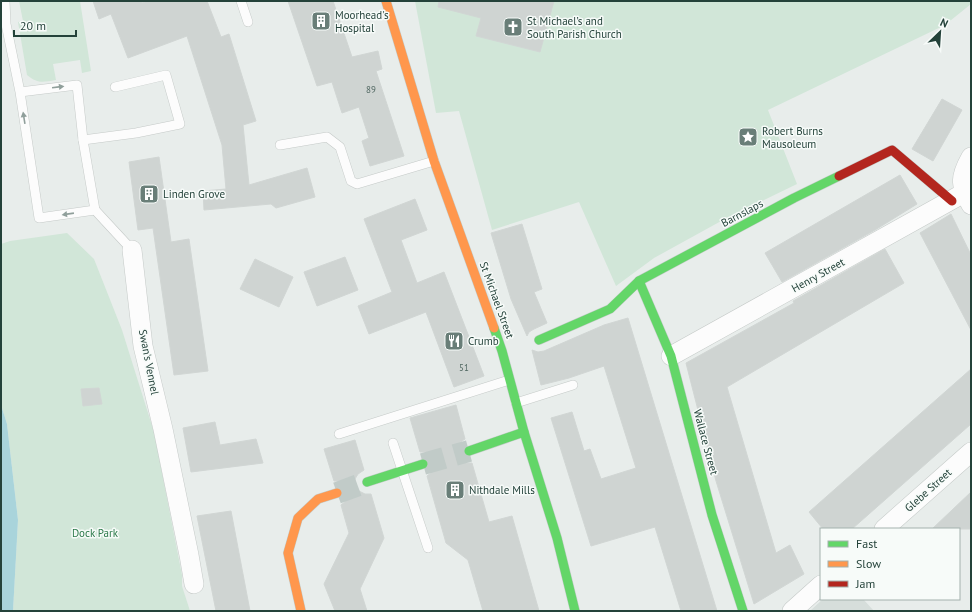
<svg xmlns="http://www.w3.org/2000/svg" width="972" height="612" font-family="'PT Sans',sans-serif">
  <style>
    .built { fill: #d6dedb }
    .green { fill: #d1e6d8 }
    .water { fill: #a9d4db }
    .building { fill: #cfd4d2; stroke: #d1d6d4 }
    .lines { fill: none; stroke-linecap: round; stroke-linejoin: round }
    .secondary-tunnel { stroke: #c1cbc8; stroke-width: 22; stroke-dasharray: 22 11; stroke-linecap: butt }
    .lane-casing { stroke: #c5cac8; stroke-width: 10 }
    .street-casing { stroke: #c5cac8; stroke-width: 20 }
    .fast-casing { stroke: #c3cbc8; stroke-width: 10 }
    .slow-casing { stroke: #c3cbc8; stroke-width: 10 }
    .jam-casing { stroke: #c3cbc8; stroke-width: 10 }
    .lane { stroke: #fcfcfc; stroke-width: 9 }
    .street { stroke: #fcfcfc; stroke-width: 19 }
    .fast { stroke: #63d668; stroke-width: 9 }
    .slow { stroke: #ff974d; stroke-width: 9 }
    .jam { stroke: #b3261e; stroke-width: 9 }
    .oneway { fill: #909f9b }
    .labels { text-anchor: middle; stroke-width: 3; stroke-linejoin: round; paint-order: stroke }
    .number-label { font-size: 9px; fill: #506761 }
    .poi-label { font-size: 11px; fill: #24423a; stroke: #f7fbf9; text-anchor: start }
    .street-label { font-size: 11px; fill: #24423a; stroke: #f7fbf9 }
    .park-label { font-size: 11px; fill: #2d7a4b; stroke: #f7fbf9 }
  </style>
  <rect width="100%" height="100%" fill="#e8edeb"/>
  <polygon class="built" points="823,599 863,599 874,611 810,611"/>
  <g class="green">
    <path d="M19,1H80L91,71L82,73L80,60L53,64L56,80C43,82 38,84 27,75L18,22L23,21Z"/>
    <polygon points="415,1 971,1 971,4 945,25 768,110 797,184 723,220 654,258 616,286 579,202 492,230 459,111 436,113"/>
    <polygon points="67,233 94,259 122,330 154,432 182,575 182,586 190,611 13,611 18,520 7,424 1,405 1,244 10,241"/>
  </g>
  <polygon class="water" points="1,405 7,424 18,520 13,611 1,611"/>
  <g class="building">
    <polygon points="93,1 142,1 142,3 148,1 207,1 221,37 229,34 256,121 243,125 249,185 307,168 315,197 276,208 271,204 204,210 203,191 226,189 222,145 187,36 128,58 111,14 99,19"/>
    <polygon points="288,1 333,1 352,57 378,51 382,69 376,71 404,156 370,166 362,141 369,138 359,107 342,113 332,82 317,86"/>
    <polygon points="439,1 554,1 540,52 476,36 481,18 438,7"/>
    <polygon points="942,99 962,110 933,161 912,149"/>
    <polygon points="159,157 171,242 189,239 208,371 174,375 153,228 138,230 129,162"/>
    <polygon points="900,175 917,204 875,230 782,282 765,253"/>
    <polygon points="415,199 427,230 401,240 417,283 444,272 484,376 454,387 426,312 369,334 358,306 392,292 364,219"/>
    <polygon points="951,214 971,255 971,330 920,233"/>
    <polygon points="522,224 542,289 534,292 547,323 534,329 529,332 527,336 511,299 491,233"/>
    <polygon points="885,249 904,283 727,387 776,553 790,545 804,574 754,604 716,481 686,363 794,303 793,301"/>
    <polygon points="345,257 358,290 317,306 304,272"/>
    <polygon points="255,259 293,277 279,307 240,289"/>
    <polygon points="628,318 717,611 681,611 655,527 591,546 551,418 572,412 584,451 590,449 601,479 636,468 604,366 569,378 541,385 532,350 538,352 544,351 604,325"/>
    <polygon points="971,369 971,424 852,529 823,529 809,512"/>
    <polygon points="99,388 102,404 83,406 81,389"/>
    <polygon points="456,405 465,439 459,443 457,449 457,455 461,461 466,463 472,463 489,522 512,516 539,611 483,611 468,560 446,543 427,476 432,472 435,467 435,461 431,455 426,452 420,452 410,418"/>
    <polygon points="215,422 220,445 256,439 263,463 191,472 183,428"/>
    <polygon points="355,440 364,470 358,474 355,479 355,485 359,491 365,494 371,494 384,538 360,589 367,611 335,611 324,584 349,533 341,505 346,501 349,495 349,490 345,484 340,481 334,481 324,449"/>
    <polygon points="971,492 971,529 932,529"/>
    <polygon points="231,511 250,611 216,611 197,516"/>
  </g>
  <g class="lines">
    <g class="secondary-tunnel">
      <polyline points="423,464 469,451"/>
      <polyline points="337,493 367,482"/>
    </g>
    <g class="lane-casing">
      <g id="lane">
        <polyline points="5,1 6,24 20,92 39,218 95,210 83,140 77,85 20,92"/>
        <polyline points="241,1 248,22"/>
        <polyline points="83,140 136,133 180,124 166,75 115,87"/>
        <polyline points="280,145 327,137 340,147 351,181 357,184 434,161"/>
        <polyline points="95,210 132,250"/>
        <polyline points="516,403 573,385"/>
        <polyline points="339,434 509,380"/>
        <polyline points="393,443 428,548"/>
      </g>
    </g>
    <g class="street-casing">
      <g id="street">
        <path d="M971,157C959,178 960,185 971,205"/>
        <polyline points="132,250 143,346 163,429 189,555 194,584"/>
        <polyline points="671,356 964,193"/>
        <polyline points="884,529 971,452"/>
        <polyline points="792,611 821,585"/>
      </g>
    </g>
    <g class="fast-casing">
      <g id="fast">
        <polyline points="639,281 671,356 712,515 743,611"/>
        <polyline points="494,328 502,351 524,432 557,538 575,611"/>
        <polyline points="539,340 610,309 639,281 794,198 839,176"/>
        <polyline points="469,451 524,432"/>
        <polyline points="367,482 423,464"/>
      </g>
    </g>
    <g class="slow-casing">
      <g id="slow">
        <polyline points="386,1 434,161 494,328"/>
        <polyline points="301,611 288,553 298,518 318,499 337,493"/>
      </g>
    </g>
    <g class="jam-casing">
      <polyline id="jam" points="839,176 892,150 952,201"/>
    </g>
    <use href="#lane" class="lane"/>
    <use href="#street" class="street"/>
    <use href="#fast" class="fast"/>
    <use href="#slow" class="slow"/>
    <use href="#jam" class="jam"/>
  </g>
  <defs><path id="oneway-solid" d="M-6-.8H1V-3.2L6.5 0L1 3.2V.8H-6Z"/></defs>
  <g class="oneway">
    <use href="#oneway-solid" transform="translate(58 87) rotate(-7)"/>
    <use href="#oneway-solid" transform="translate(24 118) rotate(-99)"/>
    <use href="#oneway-solid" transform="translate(68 214) rotate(172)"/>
  </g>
  <defs>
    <g id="building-square" transform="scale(1)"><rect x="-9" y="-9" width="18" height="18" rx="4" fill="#697e78" stroke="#f7fbf9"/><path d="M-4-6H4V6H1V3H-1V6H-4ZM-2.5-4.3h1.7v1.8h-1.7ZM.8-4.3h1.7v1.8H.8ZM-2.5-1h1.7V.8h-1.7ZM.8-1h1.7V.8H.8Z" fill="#fff"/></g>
    <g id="church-square" transform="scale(1)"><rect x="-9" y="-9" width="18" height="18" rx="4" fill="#697e78" stroke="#f7fbf9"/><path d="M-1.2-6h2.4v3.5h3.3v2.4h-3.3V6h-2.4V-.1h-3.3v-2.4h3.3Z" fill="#fff"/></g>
    <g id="sight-square" transform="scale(1)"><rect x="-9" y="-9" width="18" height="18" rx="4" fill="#697e78" stroke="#f7fbf9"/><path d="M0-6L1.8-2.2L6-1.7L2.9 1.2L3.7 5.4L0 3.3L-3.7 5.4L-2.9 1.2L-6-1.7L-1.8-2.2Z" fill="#fff"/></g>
    <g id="restaurant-square" transform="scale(1)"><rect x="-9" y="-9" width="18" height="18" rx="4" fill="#697e78" stroke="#f7fbf9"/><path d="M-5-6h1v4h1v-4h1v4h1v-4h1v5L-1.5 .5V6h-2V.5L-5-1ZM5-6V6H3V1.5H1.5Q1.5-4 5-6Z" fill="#fff"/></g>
  </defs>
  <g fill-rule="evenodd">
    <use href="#building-square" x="321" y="21"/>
    <use href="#church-square" x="513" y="27"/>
    <use href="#sight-square" x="748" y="137"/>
    <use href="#building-square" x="149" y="194"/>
    <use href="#restaurant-square" x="454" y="341"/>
    <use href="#building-square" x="455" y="490"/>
  </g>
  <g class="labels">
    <g class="number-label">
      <text x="371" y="93">89</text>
      <text x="464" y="371">51</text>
    </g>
    <g class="poi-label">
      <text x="335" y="19">Moorhead's<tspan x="335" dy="13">Hospital</tspan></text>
      <text x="527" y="25">St Michael’s and<tspan x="527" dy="13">South Parish Church</tspan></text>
      <text x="762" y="135">Robert Burns<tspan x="762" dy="13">Mausoleum</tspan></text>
      <text x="163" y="198">Linden Grove</text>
      <text x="468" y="345">Crumb</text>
      <text x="469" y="494">Nithdale Mills</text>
    </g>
    <g class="street-label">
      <text transform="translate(742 213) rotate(-28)" y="4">Barnslaps</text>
      <text transform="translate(818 275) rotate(-29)" y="4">Henry Street</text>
      <text transform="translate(497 300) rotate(70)" y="4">St Michael Street</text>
      <text transform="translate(149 362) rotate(79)" y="4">Swan's Vennel</text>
      <text transform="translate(706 442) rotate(75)" y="4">Wallace Street</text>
      <text transform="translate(928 490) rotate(-42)" y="4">Glebe Street</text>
    </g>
    <g class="park-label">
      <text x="95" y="537">Dock Park</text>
    </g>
  </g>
  <rect width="972" height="612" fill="none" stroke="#24423a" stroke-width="4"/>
  <rect x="820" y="528" width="140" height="72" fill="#f7fbf9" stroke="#a3b1ad"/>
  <rect x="828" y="541" width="20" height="6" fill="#63d668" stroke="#a3b1ad"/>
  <text x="856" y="548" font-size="12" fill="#24423a">Fast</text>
  <rect x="828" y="561" width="20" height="6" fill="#ff974d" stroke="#a3b1ad"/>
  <text x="856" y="568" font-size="12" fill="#24423a">Slow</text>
  <rect x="828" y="581" width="20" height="6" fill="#b3261e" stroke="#a3b1ad"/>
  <text x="856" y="588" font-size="12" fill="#24423a">Jam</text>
  <g transform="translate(940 32) rotate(25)" stroke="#f7fbf9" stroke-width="3" paint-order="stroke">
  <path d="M0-3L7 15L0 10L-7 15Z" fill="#24423a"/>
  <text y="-6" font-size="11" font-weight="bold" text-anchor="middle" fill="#24423a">N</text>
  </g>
  <path d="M14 30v6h62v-6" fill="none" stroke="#24423a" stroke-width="2"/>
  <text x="20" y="30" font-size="12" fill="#24423a" stroke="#f7fbf9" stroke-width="3" paint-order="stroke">20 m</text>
</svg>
